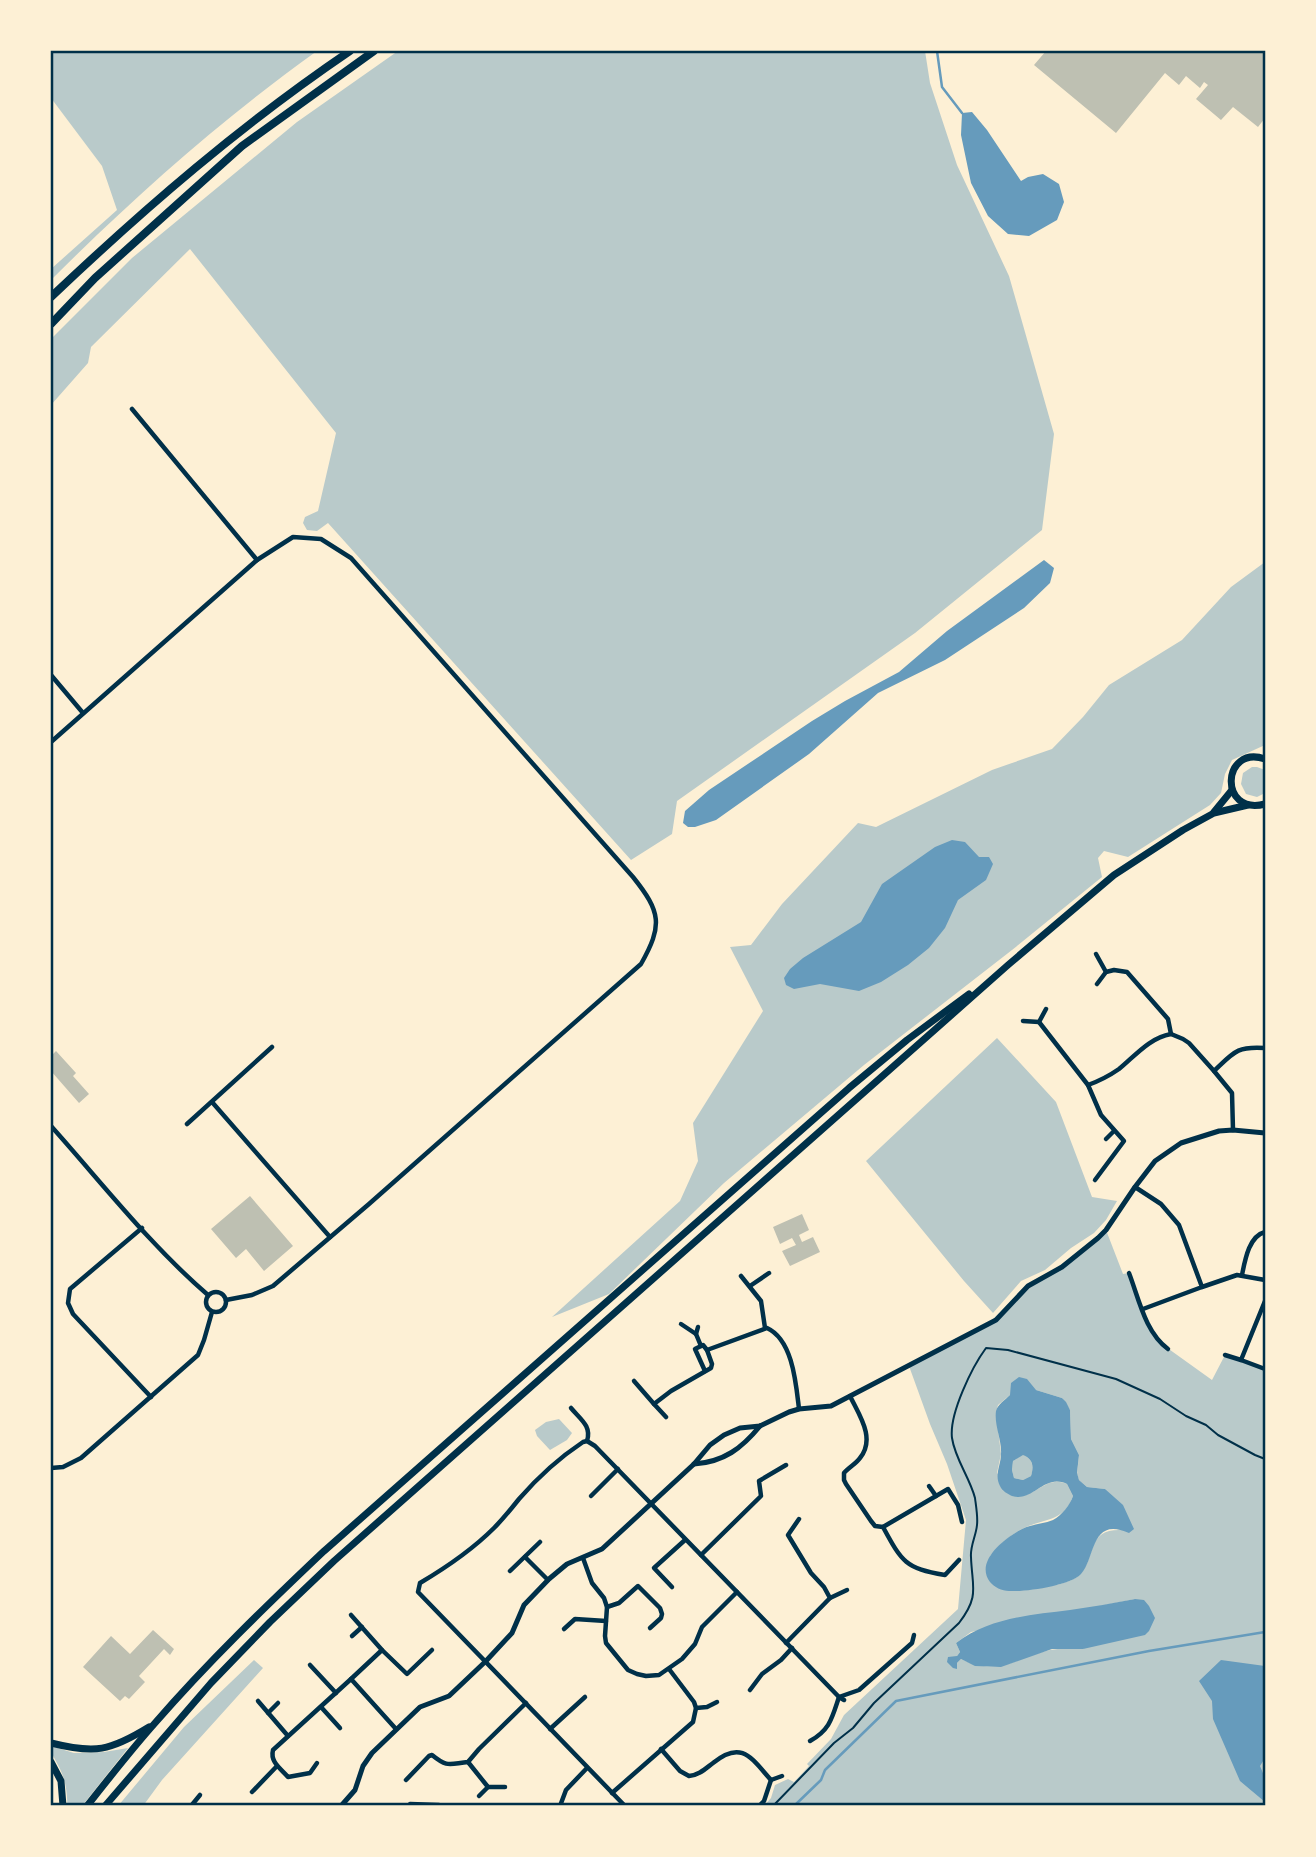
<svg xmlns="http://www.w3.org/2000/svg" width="1316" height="1857" font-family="Lato,sans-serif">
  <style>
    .green { fill: #b9caca; fill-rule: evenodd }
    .water { fill: #669bbc; fill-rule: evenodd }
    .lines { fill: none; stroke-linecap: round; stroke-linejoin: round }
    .stream { stroke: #669bbc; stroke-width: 2.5 }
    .building { fill: #bec0b2 }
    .path { stroke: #003049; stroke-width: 2 }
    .minor { stroke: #003049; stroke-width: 4.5 }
    .tertiary { stroke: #003049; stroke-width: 5 }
    .primary { stroke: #003049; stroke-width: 7 }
    .motorway { stroke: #003049; stroke-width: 8 }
    .neatline { fill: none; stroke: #003049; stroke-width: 2.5 }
  </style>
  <rect width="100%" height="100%" fill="#fdf0d5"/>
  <g class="green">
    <path d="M51,51H317C222,119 134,197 51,280V269L117,210L102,166L51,98Z"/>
    <polygon points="398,51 925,51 930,83 957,165 1009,276 1054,434 1042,530 915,633 677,801 672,834 631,860 328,523 317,531 307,530 303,523 305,517 318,511 336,433 190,249 91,347 88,363 51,405 51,339 132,258 297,122"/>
    <polygon points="1265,562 1265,745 1232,760 1225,774 1221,793 1210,805 1128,857 1104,851 1098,858 1102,877 1012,950 864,1065 724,1183 609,1294 552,1317 680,1201 698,1161 693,1123 763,1011 730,947 751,945 782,904 858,823 876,827 992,770 1052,749 1083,717 1109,685 1182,640 1231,587"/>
    <polygon points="1252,767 1257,767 1265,770 1265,793 1257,797 1246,794 1241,784 1243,773"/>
    <polygon points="997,1038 1056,1102 1092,1197 1117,1201 1106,1220 1094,1233 1071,1248 1045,1270 1021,1281 993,1313 964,1281 866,1161"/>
    <path d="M1106,1230L1123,1274L1129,1273L1152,1333L1159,1342L1212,1380L1225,1355L1265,1369V1806H764L771,1798L775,1785L788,1779L794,1782L809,1766L807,1764L831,1739L844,1715L958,1609L966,1520L947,1464L930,1424L909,1366L987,1325L1021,1292L1045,1277ZM1036,1390L1062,1398L1070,1410L1071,1439L1079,1455L1077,1474L1079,1480L1087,1487L1105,1489L1121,1530C1088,1529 1096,1553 1082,1572C1077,1580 1065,1582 1057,1585L990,1556C999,1545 1011,1534 1024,1528C1045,1518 1064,1522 1073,1496L1067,1484C1045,1474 1035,1500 1013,1496L997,1473L1001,1454L996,1413L998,1405L1010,1395ZM1135,1599L1083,1649C1072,1649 1060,1648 1050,1650C1014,1658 999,1677 961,1659L957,1663V1656L960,1652L956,1643L971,1632Z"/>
    <polygon points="559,1419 572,1433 567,1440 550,1450 537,1436 535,1430 546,1422"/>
    <path d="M1023,1454C1033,1460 1034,1466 1031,1476L1023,1480L1014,1478L1012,1470L1013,1461Z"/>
    <polygon points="254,1660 263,1668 162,1780 143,1806 118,1806 184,1727"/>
    <path d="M51,1746L74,1753L104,1752L128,1748L82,1806H67C68,1794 65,1778 59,1767C55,1758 51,1755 51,1746Z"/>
  </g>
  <g class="water">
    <polygon points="972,112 987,130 1021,181 1028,177 1043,174 1059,184 1064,202 1057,220 1029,236 1008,234 988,216 971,183 961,135 962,113"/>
    <polygon points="1044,560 1054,568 1050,583 1024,608 945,660 878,693 809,754 716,820 695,827 688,827 683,823 685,811 709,790 812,721 845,701 899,672 947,631"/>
    <polygon points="952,840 965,842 979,857 989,857 993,864 986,880 958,900 945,928 929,948 908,965 881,982 859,991 820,984 794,989 786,985 784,978 790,969 803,958 861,922 882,884 935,847"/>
    <path d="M1019,1377L1027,1379L1036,1390L1062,1398L1066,1402L1070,1410L1071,1439L1079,1455L1077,1473L1079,1480L1087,1487L1105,1489L1123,1505L1134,1529L1129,1533C1090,1516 1096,1558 1081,1574C1070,1586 1025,1592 1009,1591C1002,1591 994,1587 990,1582C974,1561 1006,1537 1022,1529C1032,1524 1043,1524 1053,1520C1062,1515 1070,1505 1073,1496L1067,1484C1044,1473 1033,1503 1012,1496C1008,1494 1002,1491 1000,1486C994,1475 1001,1465 1001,1454C1002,1440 994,1425 996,1411C998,1404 1005,1400 1010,1395L1011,1383ZM1023,1455C1033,1459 1034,1466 1031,1476L1023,1480L1014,1478L1012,1470L1013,1461Z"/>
    <path d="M1135,1599L1144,1600L1149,1606L1155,1618L1149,1631L1145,1635L1083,1649H1052L1001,1667L975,1666L961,1659L957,1663V1669L953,1668L947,1662L948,1657L957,1656L960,1652L956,1643C989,1618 1030,1615 1070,1610C1092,1607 1113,1603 1135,1599Z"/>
    <polygon points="1221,1660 1265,1666 1265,1758 1260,1766 1265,1778 1265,1802 1240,1781 1213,1719 1212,1701 1199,1681"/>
  </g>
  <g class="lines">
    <g class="stream">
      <polyline points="937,51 942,87 962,113"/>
      <polyline points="794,1806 821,1780 825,1770 896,1701 1149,1651 1265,1632"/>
    </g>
  </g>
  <g class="building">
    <polygon points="1046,51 1265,51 1265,118 1258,127 1233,107 1221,120 1196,99 1208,85 1204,82 1200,88 1186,76 1179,85 1165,73 1116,133 1034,65"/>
    <polygon points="56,1051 76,1073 73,1076 89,1094 79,1103 51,1071 51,1056"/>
    <polygon points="250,1196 293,1246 264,1271 246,1249 236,1258 211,1229"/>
    <polygon points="802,1214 809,1230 799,1235 802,1242 813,1237 820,1252 790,1266 782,1251 796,1245 792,1238 780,1244 773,1227"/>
    <polygon points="153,1630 174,1649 170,1655 164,1649 139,1676 145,1682 129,1699 125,1696 120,1701 83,1667 111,1636 130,1654"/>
  </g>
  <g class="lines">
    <path class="path" d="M773,1806L834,1743L853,1728L874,1703L959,1623C980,1596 972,1587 971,1557C970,1546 976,1536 977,1525C978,1517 976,1506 975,1498C970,1478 955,1459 952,1438C949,1414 972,1367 986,1348L1008,1350L1116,1379L1160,1399L1186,1416L1206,1425L1218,1435L1255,1455L1265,1459"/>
    <g class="minor">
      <polyline points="132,409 257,560"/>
      <polyline points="51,675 83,713"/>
      <path d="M51,742L257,560L293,537L321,539L351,558L633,877C661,912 663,925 641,964L369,1204L273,1286L252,1295L226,1300"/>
      <polyline points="1096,954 1106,972"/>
      <polyline points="1097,984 1106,972 1114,970 1127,972 1168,1019 1171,1034 1183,1039 1189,1043 1214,1071 1232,1093 1233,1130"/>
      <polyline points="1023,1021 1039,1022 1046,1009"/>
      <polyline points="1039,1022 1088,1085 1101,1115 1124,1141 1095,1180"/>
      <path d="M1214,1071C1234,1052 1237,1046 1265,1048"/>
      <path d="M1088,1085C1099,1081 1109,1076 1119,1069C1135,1056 1149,1038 1171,1034"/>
      <polyline points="212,1102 330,1237"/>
      <polyline points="187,1124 272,1047"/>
      <path d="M51,1126C102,1183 150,1245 208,1295"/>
      <polyline points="1106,1139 1114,1131"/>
      <polyline points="1135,1187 1161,1204 1179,1225 1202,1287 1143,1309"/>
      <polyline points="142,1228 70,1289 68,1303 73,1314 151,1397"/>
      <path d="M1129,1273C1139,1299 1145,1332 1168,1349"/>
      <path d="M1242,1275C1245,1260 1249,1236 1265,1232"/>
      <polyline points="741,1276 761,1301 765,1328"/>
      <polyline points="750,1286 769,1273"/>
      <polyline points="1202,1287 1237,1275 1265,1280"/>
      <circle cx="216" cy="1302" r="10"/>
      <polyline points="1265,1301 1241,1360 1265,1369"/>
      <polyline points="681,1324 696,1334 701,1346"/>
      <polyline points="696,1334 698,1327"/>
      <polyline points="1225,1355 1241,1360"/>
      <polyline points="705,1371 695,1349 703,1345 707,1350"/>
      <polyline points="634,1381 654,1404"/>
      <path d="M850,1396C859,1415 876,1438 860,1458C856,1464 849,1467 844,1473V1480L846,1484L871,1521L875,1526L883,1527C902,1562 905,1568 945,1575L959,1560"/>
      <path d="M571,1408C580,1419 592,1426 587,1441"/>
      <path d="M666,1417L654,1404L671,1391L711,1368L712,1364L707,1350L767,1328C793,1340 796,1384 799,1409"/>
      <polyline points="51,1468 63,1467 81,1458 198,1355 204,1340 212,1312"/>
      <polyline points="929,1486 936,1496"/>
      <polyline points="591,1496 618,1469"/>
      <polyline points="883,1527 948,1489 958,1505 962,1522"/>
      <polyline points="701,1555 761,1496 759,1481 786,1465"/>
      <polyline points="525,1557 548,1580"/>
      <polyline points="583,1558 592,1583 604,1598 607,1607 605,1636 606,1643 628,1670 637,1674 646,1676 659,1675 682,1659 695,1644 702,1627 737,1592"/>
      <polyline points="510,1571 540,1542"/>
      <polyline points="672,1587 654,1568 685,1540"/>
      <polyline points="830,1598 847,1590"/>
      <polyline points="607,1607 619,1603 638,1586 660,1608 662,1614 661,1618 650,1628"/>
      <polyline points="351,1615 382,1650"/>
      <polyline points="564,1629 575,1619 606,1621"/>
      <polyline points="352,1636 362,1627"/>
      <polyline points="786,1643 830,1598 824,1587 811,1573 788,1535 799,1519"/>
      <polyline points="310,1665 336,1693"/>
      <polyline points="750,1690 762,1674 781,1660 792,1648"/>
      <polyline points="258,1701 288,1736"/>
      <polyline points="321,1707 340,1728"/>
      <polyline points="696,1708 707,1707 717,1702"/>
      <polyline points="268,1713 278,1703"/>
      <polyline points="396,1729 351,1679 382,1650 407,1674 432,1650"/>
      <polyline points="550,1729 585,1697"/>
      <path d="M810,1741C830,1730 832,1718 839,1697L859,1690L912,1643L914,1635"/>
      <path d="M661,1749L680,1771L689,1776C699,1775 705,1769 713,1763C742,1739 752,1759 771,1780"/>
      <polyline points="468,1762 488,1787 505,1787"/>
      <path d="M317,1763L310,1773L288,1777C280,1768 270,1762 273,1750L351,1679"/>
      <path d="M406,1780L429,1756L432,1755C448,1768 449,1764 468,1762L479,1749L526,1703"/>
      <polyline points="252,1792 277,1766"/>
      <polyline points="612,1793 693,1722 696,1708 694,1702 669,1669"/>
      <polyline points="479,1796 488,1787"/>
      <polyline points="191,1806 200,1795"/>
      <polyline points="408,1806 410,1804 439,1805"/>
      <polyline points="560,1806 566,1790 587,1768"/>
      <path d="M625,1806L418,1592L420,1583C447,1567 472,1550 494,1528C503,1519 511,1509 519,1499C538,1477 559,1458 583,1442L587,1441L595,1446L839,1697L844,1700"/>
      <polyline points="759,1806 764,1801 771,1780 782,1776"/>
    </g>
    <g class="tertiary">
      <path d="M694,1464C724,1462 742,1448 760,1426"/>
      <polyline points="341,1806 355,1790 363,1766 372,1753 420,1707 449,1696 486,1661 512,1633 524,1605 549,1579 567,1564 602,1549 694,1464 710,1445 724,1435 740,1428 760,1426 789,1412 799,1409 831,1406 996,1320 1028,1286 1062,1267 1098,1238 1106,1230 1135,1187 1155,1161 1181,1143 1219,1131 1233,1130 1265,1133"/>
    </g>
    <g class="primary">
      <path d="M1265,759C1222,744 1218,816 1265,804"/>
      <polyline points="1214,812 1232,790"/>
      <path d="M51,1743C95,1754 110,1751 149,1727"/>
      <polyline points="51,1762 61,1781 63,1806"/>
      <path d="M87,1806C109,1778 131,1750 155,1723C208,1662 266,1606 324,1551L849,1088L907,1040L969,994"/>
      <polyline points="105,1806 211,1683 270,1622 334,1561 1008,965 1114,875 1183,830 1214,813 1248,805"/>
    </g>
    <g class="motorway">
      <path d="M51,297C146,207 241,125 350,51"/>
      <polyline points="51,324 95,278 242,146 374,51"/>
    </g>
  </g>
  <rect width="1316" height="1857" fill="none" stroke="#fdf0d5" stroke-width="105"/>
  <rect x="52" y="52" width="1212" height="1752" class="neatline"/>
</svg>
